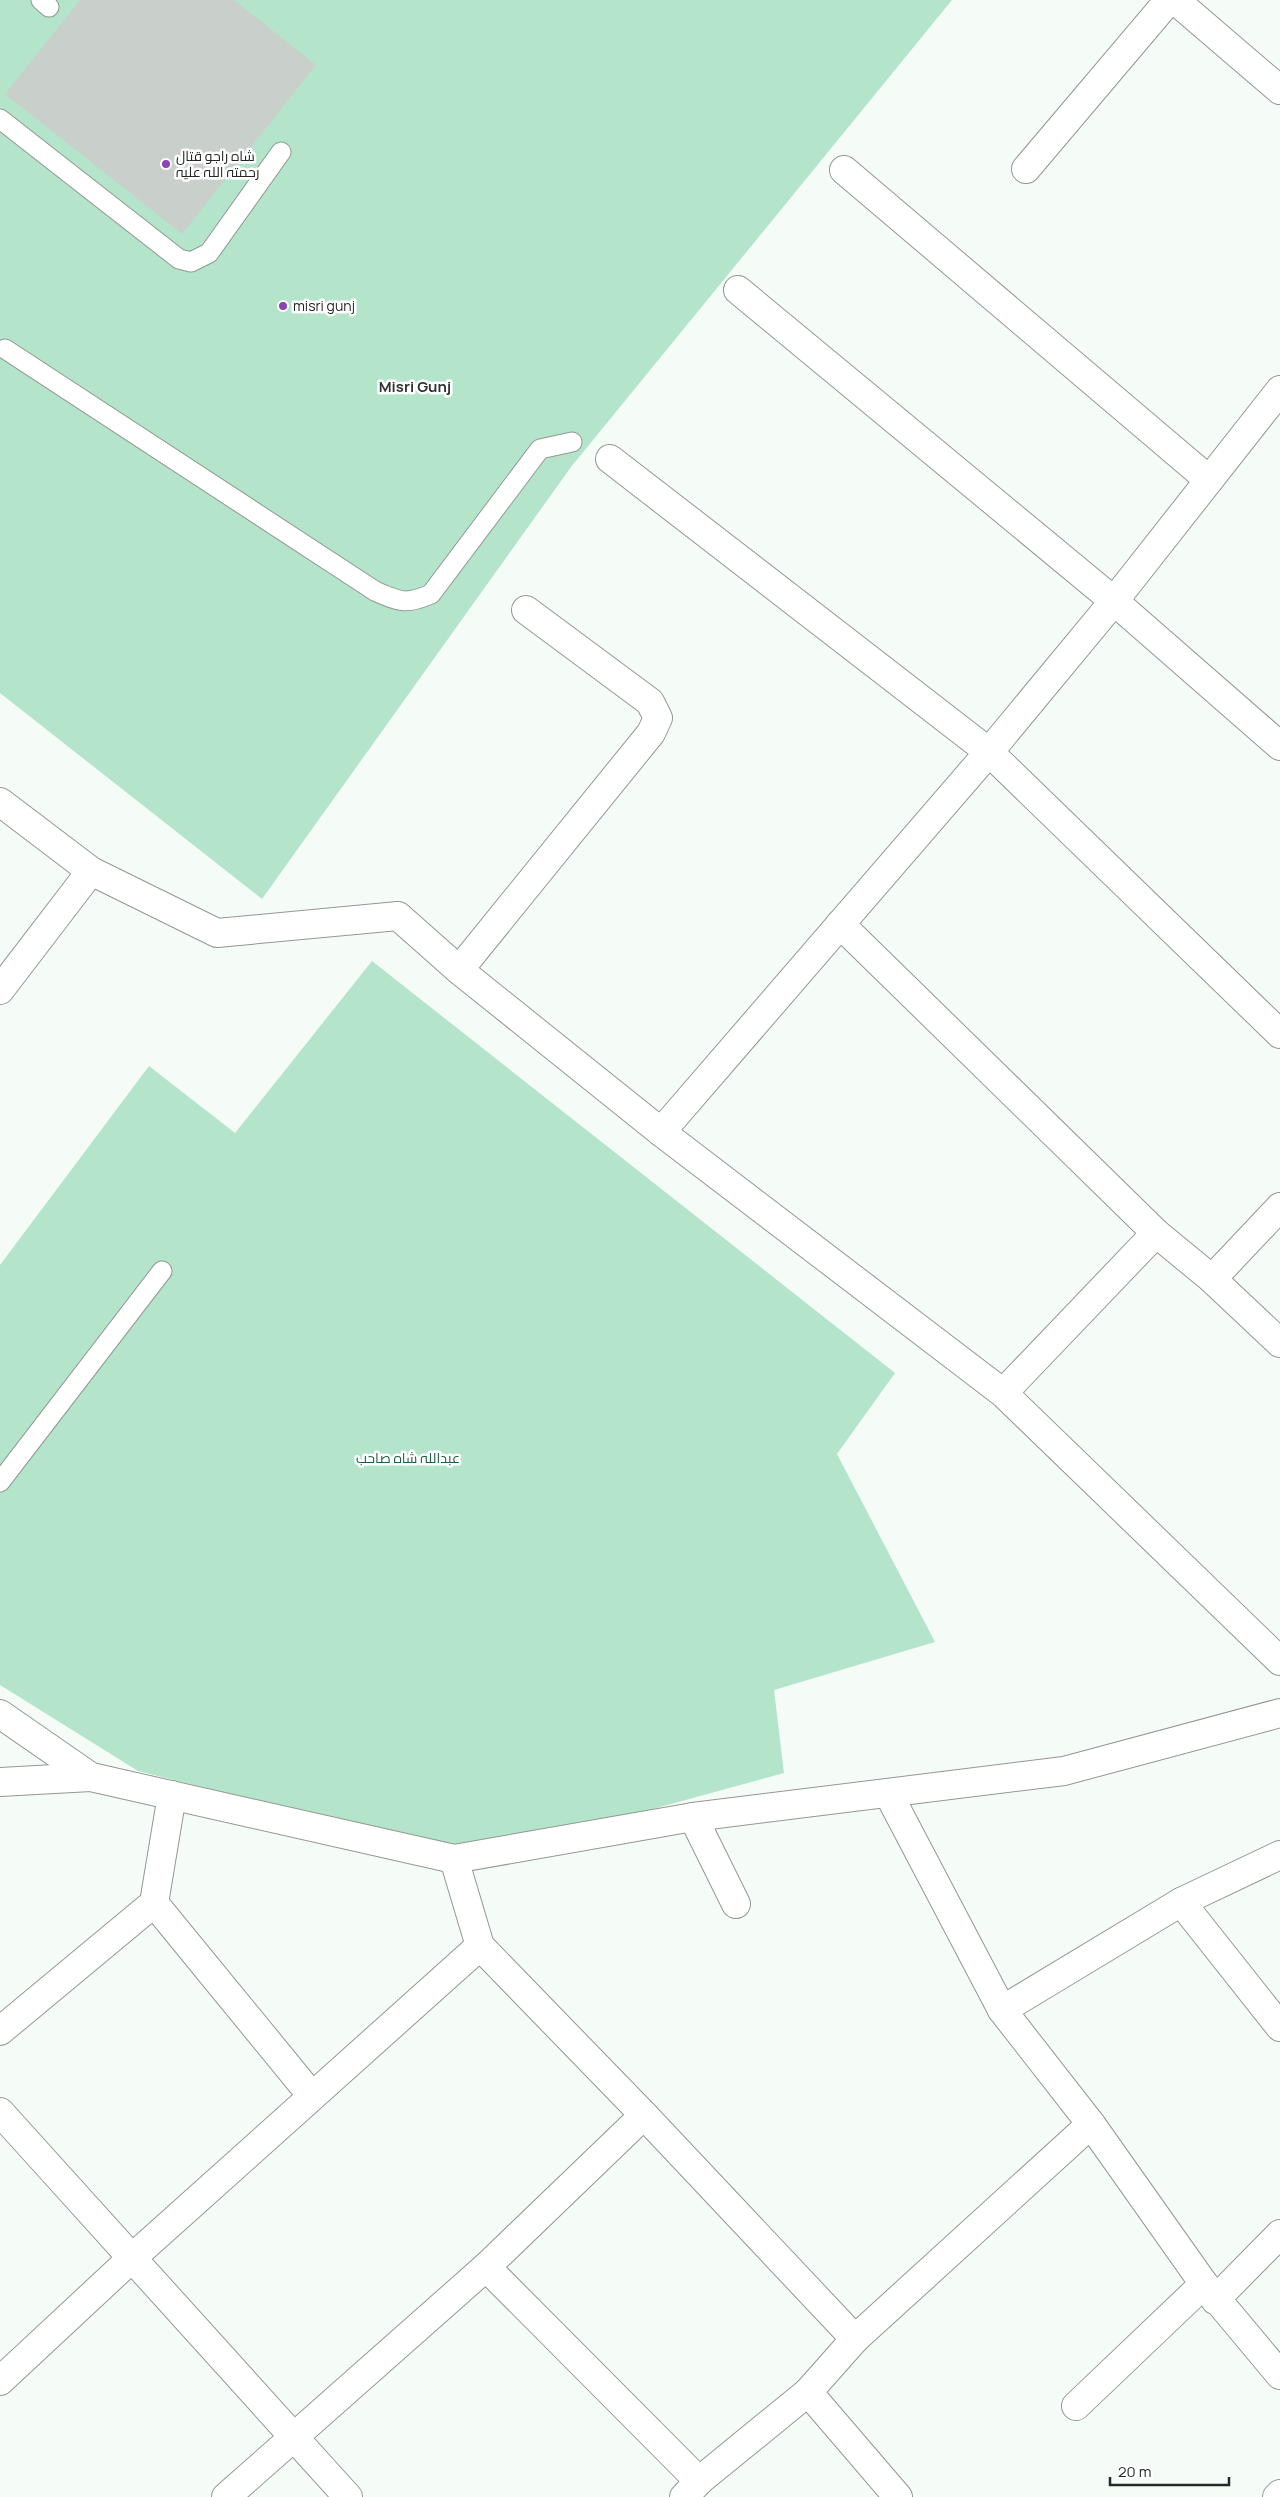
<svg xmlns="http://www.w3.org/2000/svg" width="1280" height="2497" font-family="Manrope,Cairo,sans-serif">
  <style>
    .green { fill: #b4e4c9 }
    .building { fill: #c9d0cc }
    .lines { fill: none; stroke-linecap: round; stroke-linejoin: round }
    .service-casing { stroke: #919894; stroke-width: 21 }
    .minor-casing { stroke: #919894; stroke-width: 30 }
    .service { stroke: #fff; stroke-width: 19 }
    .minor { stroke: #fff; stroke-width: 28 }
    .poi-dot { fill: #8a42b5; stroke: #fff; stroke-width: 2 }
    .labels { text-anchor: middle; stroke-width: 5; stroke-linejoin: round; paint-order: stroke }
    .poi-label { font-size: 14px; fill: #242725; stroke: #fff; text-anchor: start }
    .park-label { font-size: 14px; fill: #1b6243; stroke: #fff }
    .neighbourhood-label { font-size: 15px; font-weight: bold; fill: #2f3531; stroke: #fff }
  </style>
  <rect width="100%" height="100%" fill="#f5fcf8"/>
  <g class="green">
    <polygon points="0,0 952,0 571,467 262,899 0,693"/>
    <polygon points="372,961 895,1373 837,1454 935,1642 774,1690 784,1773 547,1838 451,1849 138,1771 0,1685 0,1265 149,1066 235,1133"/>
  </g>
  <polygon class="building" points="80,0 234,0 316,65 182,234 5,94"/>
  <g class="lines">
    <g class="service-casing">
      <g id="service">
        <polyline points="41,0 49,7"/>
        <polyline points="0,119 179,259 191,262 209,253 281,152"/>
        <path d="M5,349L375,591C400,602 406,605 431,594L540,449L572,442"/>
        <polyline points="0,1482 162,1271"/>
      </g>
    </g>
    <g class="minor-casing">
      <g id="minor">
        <polyline points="1175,0 1280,90"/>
        <polyline points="1026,169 1169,0"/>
        <polyline points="844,170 1209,480"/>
        <polyline points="738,290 1114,601 1280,746"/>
        <polyline points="1280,390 1114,601 989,752 661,1132 1003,1393 1280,1661"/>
        <polyline points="610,459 989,752 1280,1034"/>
        <polyline points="0,802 91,871 217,933 398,916 459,970 661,1132"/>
        <polyline points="840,924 1156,1233"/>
        <polyline points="459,970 651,733 658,718 650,702 526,610"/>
        <polyline points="0,990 91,871"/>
        <polyline points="1212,1279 1280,1207"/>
        <polyline points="1003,1393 1156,1233 1212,1279 1280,1343"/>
        <polyline points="0,1714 91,1777 454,1859 693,1817 1064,1771 1280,1713"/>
        <polyline points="0,1782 91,1777"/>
        <polyline points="888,1793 1002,2010 1091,2124 1204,2284 1280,2375"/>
        <polyline points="172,1795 154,1903 312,2096"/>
        <polyline points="693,1817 736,1904"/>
        <polyline points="454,1859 480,1946 644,2115 855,2339"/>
        <polyline points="1181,1902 1280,2027"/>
        <polyline points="1002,2010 1181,1902 1280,1855"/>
        <polyline points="0,2031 154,1903"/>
        <polyline points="0,2112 348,2497"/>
        <polyline points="486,2267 644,2115"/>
        <polyline points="1215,2300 1280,2234"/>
        <polyline points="0,2381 132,2258 480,1946"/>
        <polyline points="808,2392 898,2497"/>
        <polyline points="1076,2406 1204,2284"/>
        <polyline points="226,2497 486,2267 699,2481"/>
        <polyline points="684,2497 699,2481 808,2392 855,2339 1091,2124"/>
        <polyline points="1277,2497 1280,2494"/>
      </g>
    </g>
    <use href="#service" class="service"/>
    <use href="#minor" class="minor"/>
  </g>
  <g class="poi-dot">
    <circle cx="166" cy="164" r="5"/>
    <circle cx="283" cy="306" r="5"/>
  </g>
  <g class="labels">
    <g class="poi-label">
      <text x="176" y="161">شاہ راجو قتال<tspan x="176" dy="16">رحمتہ اللہ علیہ</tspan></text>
      <text x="293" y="311">misri gunj</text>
    </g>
    <g class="park-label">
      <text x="408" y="1463">عبداللہ شاہ صاحب</text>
    </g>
    <g class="neighbourhood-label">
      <text x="415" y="392">Misri Gunj</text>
    </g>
  </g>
  <path d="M1110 2477v8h119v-8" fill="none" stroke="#242725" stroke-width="2.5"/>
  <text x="1118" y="2477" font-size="15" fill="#242725" stroke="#ffffff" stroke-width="4" paint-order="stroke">20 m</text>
</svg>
